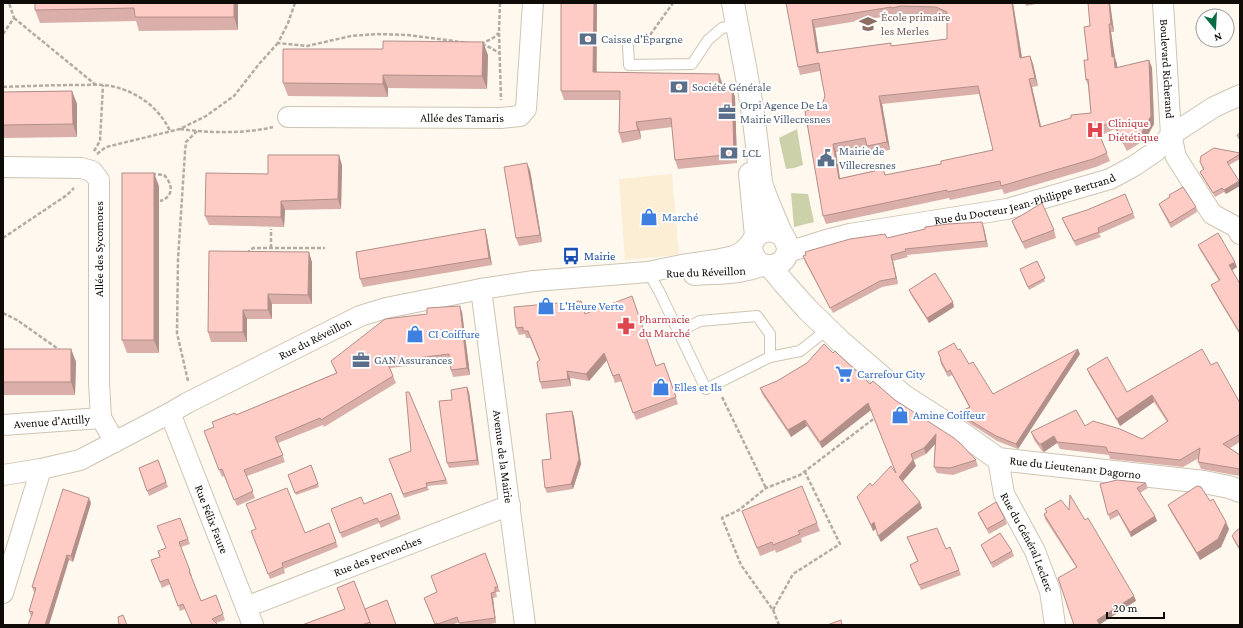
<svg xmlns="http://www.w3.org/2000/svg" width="1243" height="628" font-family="'Crimson Pro',serif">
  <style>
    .built { fill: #fceed5 }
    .green { fill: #ccd1a9 }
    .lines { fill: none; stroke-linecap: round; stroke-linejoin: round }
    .lane-casing { stroke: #cec4b3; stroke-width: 12 }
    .street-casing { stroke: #cec4b3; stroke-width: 22 }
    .secondary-casing { stroke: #cec4b3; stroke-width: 24 }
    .path { stroke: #b2aca4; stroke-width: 2.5; stroke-dasharray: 4 2; stroke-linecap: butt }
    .lane { stroke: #fff; stroke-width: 10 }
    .street { stroke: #fff; stroke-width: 20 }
    .secondary { stroke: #fff; stroke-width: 22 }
    .wall { fill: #daafa9; fill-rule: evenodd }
    .shaded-wall { fill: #b28f89 }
    .building { fill: #feccc4; stroke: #b28f89; fill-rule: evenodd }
    .labels { text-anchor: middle; stroke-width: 4; stroke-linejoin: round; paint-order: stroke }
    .education-label { font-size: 12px; fill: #785e54; stroke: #fff; text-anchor: start }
    .service-label { font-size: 12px; fill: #4e5e75; stroke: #fff; text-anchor: start }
    .street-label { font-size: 12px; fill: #0f0b06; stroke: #fff }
    .health-label { font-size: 12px; fill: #be3a42; stroke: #fff; text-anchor: start }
    .shop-label { font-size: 12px; fill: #366cbe; stroke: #fff; text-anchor: start }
    .transit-label { font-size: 12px; fill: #164399; stroke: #fff; text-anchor: start }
  </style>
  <rect width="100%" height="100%" fill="#fef8ee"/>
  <polygon class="built" points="672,174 679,255 625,260 619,179"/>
  <g class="green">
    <polygon points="797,129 803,165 794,168 786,169 779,138"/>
    <polygon points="791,193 808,194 814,222 794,227"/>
  </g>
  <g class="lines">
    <g class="lane-casing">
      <g id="lane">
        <polyline points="628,46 629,65 692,64 708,40 722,28 737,25"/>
        <polyline points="648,272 659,291 706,389 770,357 800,351 828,329"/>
        <polyline points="678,332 700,321 757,316 770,334 770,357"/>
      </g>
    </g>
    <g class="street-casing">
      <g id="street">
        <path id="s1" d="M1163,3L1171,135L1176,157L1212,214L1236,227L1240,234"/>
        <path id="s2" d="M288,117L501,118L520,116L526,109L533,3"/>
        <polyline points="3,167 81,168 92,171 99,180 99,382 101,418 115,442"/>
        <path id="s3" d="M788,252L823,241L850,234L1007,209L1110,179L1134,166L1156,151L1171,135L1214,107L1240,95"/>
        <path d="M694,275C719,273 741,275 764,265"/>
        <path id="s4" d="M481,289L525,625"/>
        <path id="s5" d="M170,413L253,625"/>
        <path id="s6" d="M3,425L101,418"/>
        <path id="s7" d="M998,459L1004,494L1035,551L1050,591L1055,625"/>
        <path id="s8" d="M3,475L41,469L80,460L170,413L187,403L360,316L386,308L481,289L534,281L648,272L682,265L716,260L734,256L743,251L753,241"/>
        <polyline points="3,593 41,469"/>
        <path id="s9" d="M246,607L510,505"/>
      </g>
    </g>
    <g class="secondary-casing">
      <g id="secondary">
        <path d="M733,3C740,43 749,82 754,122C756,136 758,151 759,165C760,171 760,179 762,186C767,201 774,216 780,231C783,237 788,242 788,250C786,264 769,271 758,262C741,247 760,220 782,235"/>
        <polyline points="750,174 756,236"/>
        <path id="s10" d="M770,266L783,282L807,309L840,341L890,384L904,396L963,434L998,459L1204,482L1229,487L1240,491"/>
      </g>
    </g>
    <g class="path">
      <polyline points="295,3 288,23 278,43 307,46 351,36 377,34 408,35 469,43"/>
      <polyline points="500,3 499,33 501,100"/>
      <polyline points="14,18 96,85"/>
      <polyline points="3,34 14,18 9,3"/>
      <polyline points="642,43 645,42 673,3"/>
      <polyline points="481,44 493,38 499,33"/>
      <polyline points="482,44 491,48 499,53"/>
      <path d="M3,87C29,86 54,85 80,85C90,85 101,84 111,86C136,91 159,107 170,131"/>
      <path d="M180,129C211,133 243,134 273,127"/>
      <polyline points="94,151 100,141 103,85"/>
      <polyline points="97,154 106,147 180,129 206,116 234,96 259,64 278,43"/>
      <path d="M152,174L164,175C173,184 174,197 160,201"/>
      <polyline points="3,238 67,195 74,188"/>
      <polyline points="271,248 271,229"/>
      <polyline points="249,254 249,251 253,248 325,248"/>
      <polyline points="3,313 17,320 61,351"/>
      <polyline points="188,381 177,333 178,259 185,152 186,142 197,131"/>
      <polyline points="722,397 766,488"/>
      <polyline points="773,610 793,574 840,544 805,472"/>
      <polyline points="779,625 773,610 741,565 722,518 739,510 766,488 800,475 876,417"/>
    </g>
    <use href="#lane" class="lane"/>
    <use href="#street" class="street"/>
    <use href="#secondary" class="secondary"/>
  </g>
  <g class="wall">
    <polygon points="238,3 238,30 139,31 136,21 40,23 35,10"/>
    <polygon points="561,3 597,3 597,72 722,83 722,90 732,88 735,97 737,163 678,169 675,160 672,127 640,131 641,139 622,143 619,133 620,100 564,100 561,91"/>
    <path d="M786,3H1013L1022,57L1030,56L1033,64L1038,86L1032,87L1041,127L1091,113L1088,85L1086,80L1090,26L1110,3L1114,32H1111L1115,58L1117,64V68L1149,60L1152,68L1154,124L1145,140L1127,151L1115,129L1100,136L1110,161L1096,167L1004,194L1002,189L950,200L949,198L826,224L823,216L821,108L825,96L820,71L800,75L798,67ZM904,14L939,15L947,19V39L892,46L819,53L815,28L894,15V16ZM979,94L993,150L941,164L886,175L883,169L840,178L836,152L867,146L870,153L890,150L882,104Z"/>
    <polygon points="1025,3 1041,3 1026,6"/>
    <polygon points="488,55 487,89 388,88 388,97 288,96 283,83"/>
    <polygon points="72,91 77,104 77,137 3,138 3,92"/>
    <polygon points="1240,153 1240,159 1229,165 1226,194 1224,192 1215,197 1202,176 1200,172 1203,170 1200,162"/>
    <polygon points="342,165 341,209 285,210 284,227 209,225 205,216 268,174"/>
    <polygon points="530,170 542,242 519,246 516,238"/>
    <polygon points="159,186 159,353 127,353 122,340"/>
    <polygon points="1169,195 1196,207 1197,212 1171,228 1161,209 1159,204 1170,197"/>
    <polygon points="1133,213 1135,218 1099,234 1101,237 1076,246 1064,223 1062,218"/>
    <polygon points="1012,221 1054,230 1056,238 1025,249 1015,229"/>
    <polygon points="984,228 988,247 907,255 908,257 893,261 898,284 882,287 833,313 805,262 803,256 887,238"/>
    <polygon points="485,229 487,237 492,265 363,287 360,279"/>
    <polygon points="1198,245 1237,267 1232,270 1240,284 1240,335 1213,290 1211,285 1219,281 1200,250"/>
    <polygon points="1037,261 1045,281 1029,290 1021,272"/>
    <polygon points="312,262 312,304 272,304 272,319 247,319 247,342 211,342 208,332"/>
    <polygon points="909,290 954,307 929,323 911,295"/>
    <polygon points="462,312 470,375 453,377 451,370 449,361 390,368 396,383 324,427 323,425 278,443 285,462 247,476 255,498 237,506 224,476 222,477 204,431 214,427 236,415 336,373 331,361"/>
    <polygon points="585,314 657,366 664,363 678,404 636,420 622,381 615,383 607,360 589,381 570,378 571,386 542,389 540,382 539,360 530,338 526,338 525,334 519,335 516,328"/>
    <polygon points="3,349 71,349 76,362 75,395 3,395"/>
    <polygon points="958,350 993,394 1080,354 1018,449 997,441 960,417 958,413 969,407 952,375 948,377 941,364 940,359 941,359 938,352"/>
    <polygon points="833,353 870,384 895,400 976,460 978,466 953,475 937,473 934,467 935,444 926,454 914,460 916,466 903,481 922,508 881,542 876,529 873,531 860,503 857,497 872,486 896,472 871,410 822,448 807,426 791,437 762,394 760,388 777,381"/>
    <polygon points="1211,365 1240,403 1240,442 1230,448 1240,455 1240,476 1201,469 1198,462 1199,458 1183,467 1110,459 1109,455 1060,449 1057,443 1044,452 1042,451 1034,440 1031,432 1142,439 1167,422 1154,402 1120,426 1090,376 1087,369 1127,392"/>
    <polygon points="467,387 469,392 479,465 449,468 447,463 452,400"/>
    <polygon points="409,392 448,484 427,486 429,490 404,498 389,459 411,451"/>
    <polygon points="572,411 574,417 581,464 573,489 547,493 545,488 551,459"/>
    <polygon points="158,460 168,487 149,496 139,468"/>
    <polygon points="311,465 319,487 296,495 288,475"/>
    <polygon points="1146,483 1148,488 1140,493 1157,521 1131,537 1119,515 1110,520 1100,484"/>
    <polygon points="391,493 401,519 381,528 379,523 342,538 331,509 364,504"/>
    <polygon points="1210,501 1229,529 1221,547 1200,560 1171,512 1168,505"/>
    <polygon points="91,503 73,562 69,560 31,617 29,611 35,592 34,592 32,587"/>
    <polygon points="1045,509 1069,510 1085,520 1134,596 1136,601 1076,567 1045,519 1044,514 1047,512"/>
    <polygon points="742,511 817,523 820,531 801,538 802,542 776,553 775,550 760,556"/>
    <polygon points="978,513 1005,519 1007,524 989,534 980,518"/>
    <polygon points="180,518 190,544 181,547 192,576 191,576 201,601 216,595 225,620 216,623 185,609 180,611 170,584 162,588 151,560 160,557 166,548"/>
    <polygon points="329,523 338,547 284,569 285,573 270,579 251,531 305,533"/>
    <polygon points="1240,528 1240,551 1234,541 1232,536"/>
    <polygon points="907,537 946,549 950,547 961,575 921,590 910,565 917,561"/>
    <polygon points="981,545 1012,551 1014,556 993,568 983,550"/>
    <polygon points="485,553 500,592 496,592 497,597 493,598 496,623 483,625 460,625 459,622 452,625 435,625 424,598 437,592"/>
    <polygon points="366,612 396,625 302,625"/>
  </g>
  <g class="shaded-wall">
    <polygon points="234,3 238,3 238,30 234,17"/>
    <polygon points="594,3 597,3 596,81 593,72"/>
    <polygon points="1012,3 1013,3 1023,65 1020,58"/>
    <polygon points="1109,3 1110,3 1114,32 1111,24"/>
    <polygon points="812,20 815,28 820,61 817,53"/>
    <polygon points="1109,24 1111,32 1115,58 1117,64 1118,76 1112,57"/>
    <polygon points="483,42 488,55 487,89 482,76"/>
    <polygon points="1030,56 1033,64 1038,86 1035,78"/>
    <polygon points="1149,60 1152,68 1154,124 1145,140 1142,132"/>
    <polygon points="719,74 722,83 722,99 719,90"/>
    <polygon points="383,75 388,88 388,97 383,84"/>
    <polygon points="1029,79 1032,87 1043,135 1040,127"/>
    <polygon points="732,88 735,97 737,163 734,154"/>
    <polygon points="72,91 77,104 77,137 73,124"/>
    <polygon points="879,96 882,104 890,150 887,142"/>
    <polygon points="636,122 640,131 641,139 638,130"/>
    <polygon points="833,144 836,152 841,186 839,179"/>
    <polygon points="339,155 342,165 341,209 338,199"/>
    <polygon points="527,163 530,170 542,242 540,235"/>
    <polygon points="154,173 159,186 159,353 154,340"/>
    <polygon points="1239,181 1240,186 1226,194 1224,190"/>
    <polygon points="281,201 285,210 284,227 281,217"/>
    <polygon points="982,222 984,228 988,247 986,241"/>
    <polygon points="485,229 487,237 492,265 489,258"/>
    <polygon points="309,252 312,262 312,304 308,295"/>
    <polygon points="891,255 893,261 898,284 896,278"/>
    <polygon points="1235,262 1237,267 1231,271 1229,265"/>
    <polygon points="268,294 272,304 272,319 268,310"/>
    <polygon points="953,302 954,307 929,323 927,318"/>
    <polygon points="460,306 462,312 470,375 467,368"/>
    <polygon points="243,310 247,319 247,342 243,332"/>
    <polygon points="71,349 76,362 75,395 71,382"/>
    <polygon points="1078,349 1080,354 1018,449 1016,444"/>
    <polygon points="604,353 607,360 589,381 586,374"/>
    <polygon points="567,371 570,378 571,386 568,379"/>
    <polygon points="467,387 469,392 479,465 477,460"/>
    <polygon points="1152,395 1154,402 1120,426 1117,419"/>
    <polygon points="868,403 871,410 822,448 820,442"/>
    <polygon points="572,411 574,417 581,464 573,489 571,484"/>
    <polygon points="805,420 807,426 791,437 788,430"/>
    <polygon points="936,434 938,441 926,454 924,448"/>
    <polygon points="1054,436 1057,443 1044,452 1041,444"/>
    <polygon points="913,460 916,466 901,483 899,477"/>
    <polygon points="89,498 91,503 73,562 71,556"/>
    <polygon points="920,502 922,508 881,542 878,536"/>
    <polygon points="1155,516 1157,521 1131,537 1130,532"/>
    <polygon points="874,522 876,529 873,531 871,525"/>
    <polygon points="1226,522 1229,529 1221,547 1200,560 1197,553"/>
    <polygon points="67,555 69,560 49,625 45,625"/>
    <polygon points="491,593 493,598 496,623 495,618"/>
    <polygon points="1134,596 1136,601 1099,625 1097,620"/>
  </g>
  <g class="building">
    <polygon points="35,3 234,3 234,17 135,17 134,8 35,10"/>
    <polygon points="561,3 594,3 593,72 719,74 719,90 732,88 734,154 675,160 671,118 636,122 638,130 619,133 620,91 561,91"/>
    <path d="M786,3H1012L1020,58L1030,56L1035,78L1029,79L1040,127L1071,118V115L1091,113L1088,79L1086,80L1084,60H1088L1084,27L1090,26L1088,3H1109L1111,24H1109L1112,57L1114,56L1115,68L1149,60L1151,116L1142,132L1125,143L1112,121L1097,129L1107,153L1093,159L1001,186L1000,181L947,192V190L823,216L805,111L821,108L825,96L822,81L819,63L798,67ZM901,6L936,7L947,12V39L891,46V43L817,53L812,20L891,7L892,8ZM978,86L993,150L941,161V164L885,175L883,169L839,179L833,144L865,138L867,146L887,142L879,96Z"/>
    <polygon points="383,41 483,42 482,76 383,75 383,84 283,83 283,49 383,49"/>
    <polygon points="72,91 73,124 3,125 3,92"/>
    <polygon points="1240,133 1240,140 1237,135"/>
    <polygon points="1214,148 1240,153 1240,154 1227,162 1239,181 1224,190 1222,188 1213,193 1200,172 1204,169 1200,162 1201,156"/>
    <polygon points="268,155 339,155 338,199 281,201 281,217 205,216 206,173 268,174"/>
    <polygon points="527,163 540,235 516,238 504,167"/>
    <rect x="122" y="173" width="32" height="167"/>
    <polygon points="1183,187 1196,207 1170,223 1159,204 1170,197 1169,195"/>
    <polygon points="1125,194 1133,213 1098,228 1099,232 1074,241 1062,218 1087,210"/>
    <polygon points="1042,203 1054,230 1022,242 1012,221"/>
    <polygon points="982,222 986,241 905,249 906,251 891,255 896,278 880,281 830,308 803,256 806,255 805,252 850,239 885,234 887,238 925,229 925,227 948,224"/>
    <polygon points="485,229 489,258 360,279 356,252"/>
    <polygon points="1218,233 1235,262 1229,265 1240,284 1240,333 1211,285 1220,280 1198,245"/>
    <polygon points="209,251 309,252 308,295 268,294 268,310 243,310 243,332 208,332"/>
    <polygon points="1037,261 1045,278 1028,287 1020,269"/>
    <polygon points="935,273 953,302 927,318 909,290"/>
    <polygon points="632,296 656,366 664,363 676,397 633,413 619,374 613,376 604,353 586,374 567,371 568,379 540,382 537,362 540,360 528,331 523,331 523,327 516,328 514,307 581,301 585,314"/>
    <polygon points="460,306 467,368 451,370 449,354 387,362 393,376 321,420 320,418 275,437 283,455 244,470 253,491 234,500 222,469 219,470 204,431 214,427 212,422 235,413 236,415 337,373 331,361 385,319 427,314 427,308"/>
    <polygon points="954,343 958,350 960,349 969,364 973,362 993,394 1078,349 1016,444 996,436 958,413 970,407 950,370 947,372 940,359 941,359 938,352"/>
    <polygon points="824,344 833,353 835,351 870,384 873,381 895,400 954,438 961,444 976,460 950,468 934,467 936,434 924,448 911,454 913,460 899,477 920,502 878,536 874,522 871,525 857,497 870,483 872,486 891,466 896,473 868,403 820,442 805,420 788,430 760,388 777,381 807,363"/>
    <rect x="3" y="349" width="68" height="33"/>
    <polygon points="1202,349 1211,365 1217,362 1240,403 1240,434 1223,444 1240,455 1240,469 1198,462 1200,448 1180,460 1108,452 1106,447 1057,442 1054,436 1041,444 1039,444 1031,432 1076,410 1085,426 1093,421 1120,429 1142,439 1168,421 1152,395 1117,419 1087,369 1107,357 1127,392"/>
    <polygon points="467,387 477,460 447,463 439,401 452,400 451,390"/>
    <polygon points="406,392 409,392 446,480 426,483 427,487 403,494 389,459 411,451"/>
    <polygon points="572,411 579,459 571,484 545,488 542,460 551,459 546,414"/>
    <polygon points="158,460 166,482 147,491 139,468"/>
    <polygon points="311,465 318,484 295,493 288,475"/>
    <polygon points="1117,480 1146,483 1137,488 1155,516 1130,532 1117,510 1108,515 1100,484"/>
    <polygon points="802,486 817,523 798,531 800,534 773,545 772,542 757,548 742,511"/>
    <polygon points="1197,486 1201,487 1210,501 1213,499 1226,522 1218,539 1197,553 1168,505"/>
    <polygon points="287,488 305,533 329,523 336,542 282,563 283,567 268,574 251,531 256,529 246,504"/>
    <polygon points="63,489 89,498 71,556 67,555 45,625 28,625 33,612 29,611 36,588 32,587"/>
    <polygon points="391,493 399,514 379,522 377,518 340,533 331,509 361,497 364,504"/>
    <polygon points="1070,495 1085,520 1088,518 1134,596 1097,620 1100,625 1074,625 1058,578 1077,567 1044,514 1047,512 1045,509 1061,500 1069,510"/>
    <polygon points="996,502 1005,519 987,529 978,513"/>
    <polygon points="180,518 188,539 179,542 190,571 189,571 201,601 216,595 223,614 212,619 218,625 192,625 183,604 178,606 168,579 160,582 151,560 160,557 158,551 166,548 157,526"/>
    <polygon points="937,528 946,549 950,547 959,570 919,585 910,565 918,561 907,537"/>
    <polygon points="1240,528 1240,549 1232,536 1236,531"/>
    <polygon points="1000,533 1012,551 991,563 981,545"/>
    <polygon points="485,553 498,587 495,587 495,592 491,593 495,618 459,623 457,617 438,624 437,623 435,624 424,598 437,592 431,576"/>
    <polygon points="354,581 370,622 362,625 302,625 345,609 337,588"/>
    <polygon points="387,600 396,625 371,625 365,609"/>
    <polygon points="123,615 127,625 119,625 118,617"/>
    <polygon points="841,620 842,625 827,625"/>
  </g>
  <defs>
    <g id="school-bare" transform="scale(1.38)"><path d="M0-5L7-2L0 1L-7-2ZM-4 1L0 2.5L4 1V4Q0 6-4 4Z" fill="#8d6e63" stroke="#fff" stroke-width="2.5" paint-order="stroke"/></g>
    <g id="bank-bare" transform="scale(1.38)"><path d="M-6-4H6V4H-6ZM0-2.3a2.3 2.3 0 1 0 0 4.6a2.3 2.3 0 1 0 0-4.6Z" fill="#5c6f8a" stroke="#fff" stroke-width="2.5" paint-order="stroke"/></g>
    <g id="office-bare" transform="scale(1.38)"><path d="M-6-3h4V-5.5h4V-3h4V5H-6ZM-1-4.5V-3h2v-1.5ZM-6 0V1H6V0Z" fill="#5c6f8a" stroke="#fff" stroke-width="2.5" paint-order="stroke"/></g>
    <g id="hospital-bare" transform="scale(1.38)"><path d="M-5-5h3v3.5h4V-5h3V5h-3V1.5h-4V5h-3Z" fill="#e0444e" stroke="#fff" stroke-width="2.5" paint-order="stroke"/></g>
    <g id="civic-bare" transform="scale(1.38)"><path d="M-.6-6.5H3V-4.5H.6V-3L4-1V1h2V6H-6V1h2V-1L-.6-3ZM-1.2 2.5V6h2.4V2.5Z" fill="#5c6f8a" stroke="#fff" stroke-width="2.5" paint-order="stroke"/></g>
    <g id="shop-bare" transform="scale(1.38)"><path d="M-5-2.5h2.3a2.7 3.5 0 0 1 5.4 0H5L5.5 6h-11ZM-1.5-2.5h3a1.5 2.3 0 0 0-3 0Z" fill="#3f7fe0" stroke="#fff" stroke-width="2.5" paint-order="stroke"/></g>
    <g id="bus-bare" transform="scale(1.38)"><path d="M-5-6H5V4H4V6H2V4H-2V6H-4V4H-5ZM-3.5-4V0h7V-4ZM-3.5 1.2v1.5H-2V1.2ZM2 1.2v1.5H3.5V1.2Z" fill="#1a4fb4" stroke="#fff" stroke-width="2.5" paint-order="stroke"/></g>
    <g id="pharmacy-bare" transform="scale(1.38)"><path d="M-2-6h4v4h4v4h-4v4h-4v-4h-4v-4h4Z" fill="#e0444e" stroke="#fff" stroke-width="2.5" paint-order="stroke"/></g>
    <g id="supermarket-bare" transform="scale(1.38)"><path d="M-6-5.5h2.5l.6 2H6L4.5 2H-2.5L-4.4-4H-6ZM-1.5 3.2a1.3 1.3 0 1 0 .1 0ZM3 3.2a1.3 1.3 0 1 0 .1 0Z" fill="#3f7fe0" stroke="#fff" stroke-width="2.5" paint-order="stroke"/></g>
  </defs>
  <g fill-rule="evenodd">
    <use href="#school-bare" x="868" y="24"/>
    <use href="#bank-bare" x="588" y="39"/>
    <use href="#bank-bare" x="679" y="87"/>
    <use href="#office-bare" x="727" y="112"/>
    <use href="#hospital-bare" x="1095" y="130"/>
    <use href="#bank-bare" x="729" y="153"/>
    <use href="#civic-bare" x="826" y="158"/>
    <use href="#shop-bare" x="649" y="217"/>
    <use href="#bus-bare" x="571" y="256"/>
    <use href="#shop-bare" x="546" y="306"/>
    <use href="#pharmacy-bare" x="626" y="326"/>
    <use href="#shop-bare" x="415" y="334"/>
    <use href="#office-bare" x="361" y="360"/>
    <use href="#supermarket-bare" x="844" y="374"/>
    <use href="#shop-bare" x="661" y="387"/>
    <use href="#shop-bare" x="900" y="415"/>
  </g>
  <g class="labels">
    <g class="education-label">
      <text x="881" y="21">École primaire<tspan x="881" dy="14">les Merles</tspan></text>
    </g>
    <g class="service-label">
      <text x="601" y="43">Caisse d'Épargne</text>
      <text x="692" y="91">Société Générale</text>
      <text x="740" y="109">Orpi Agence De La<tspan x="740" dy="14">Mairie Villecresnes</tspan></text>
      <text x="839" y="155">Mairie de<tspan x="839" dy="14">Villecresnes</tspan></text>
      <text x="742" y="157">LCL</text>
      <text x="374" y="364">GAN Assurances</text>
    </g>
    <g class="street-label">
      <text dy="4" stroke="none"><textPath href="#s1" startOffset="66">Boulevard Richerand</textPath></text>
      <text dy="4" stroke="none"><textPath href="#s2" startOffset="174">Allée des Tamaris</textPath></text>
      <text dy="4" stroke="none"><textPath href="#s3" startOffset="243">Rue du Docteur Jean-Philippe Bertrand</textPath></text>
      <text transform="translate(99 249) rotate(-90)" y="4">Allée des Sycomores</text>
      <text transform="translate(706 272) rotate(-2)" y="4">Rue du Réveillon</text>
      <text dy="4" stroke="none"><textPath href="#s8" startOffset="343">Rue du Réveillon</textPath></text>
      <text dy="4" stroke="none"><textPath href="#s6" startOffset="49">Avenue d'Attilly</textPath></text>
      <text dy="4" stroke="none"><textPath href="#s4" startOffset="169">Avenue de la Mairie</textPath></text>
      <text dy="4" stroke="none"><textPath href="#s10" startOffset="378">Rue du Lieutenant Dagorno</textPath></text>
      <text dy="4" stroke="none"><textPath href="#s5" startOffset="114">Rue Félix Faure</textPath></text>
      <text dy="4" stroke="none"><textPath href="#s7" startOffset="89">Rue du Général Leclerc</textPath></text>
      <text dy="4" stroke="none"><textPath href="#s9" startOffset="141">Rue des Pervenches</textPath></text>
    </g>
    <g class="health-label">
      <text x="1108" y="127">Clinique<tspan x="1108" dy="14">Diététique</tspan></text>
      <text x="639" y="323">Pharmacie<tspan x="639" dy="14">du Marché</tspan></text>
    </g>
    <g class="shop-label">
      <text x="662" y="221">Marché</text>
      <text x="559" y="310">L'Heure Verte</text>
      <text x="428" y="338">CI Coiffure</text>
      <text x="857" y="378">Carrefour City</text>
      <text x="674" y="391">Elles et Ils</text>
      <text x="913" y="419">Amine Coiffeur</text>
    </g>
    <g class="transit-label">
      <text x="584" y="260">Mairie</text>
    </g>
  </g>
  <rect width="1243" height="628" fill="none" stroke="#0f0b06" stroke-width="8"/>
  <g transform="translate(1215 28) rotate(162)"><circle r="19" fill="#ffffff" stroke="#9f9d9b"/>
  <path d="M0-3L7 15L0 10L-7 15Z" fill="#066d43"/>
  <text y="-6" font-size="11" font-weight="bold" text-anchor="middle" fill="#0f0b06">N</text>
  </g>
  <path d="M1107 612v6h57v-6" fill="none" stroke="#0f0b06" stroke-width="2"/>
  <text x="1113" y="612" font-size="12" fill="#0f0b06" stroke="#ffffff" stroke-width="3" paint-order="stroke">20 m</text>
</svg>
